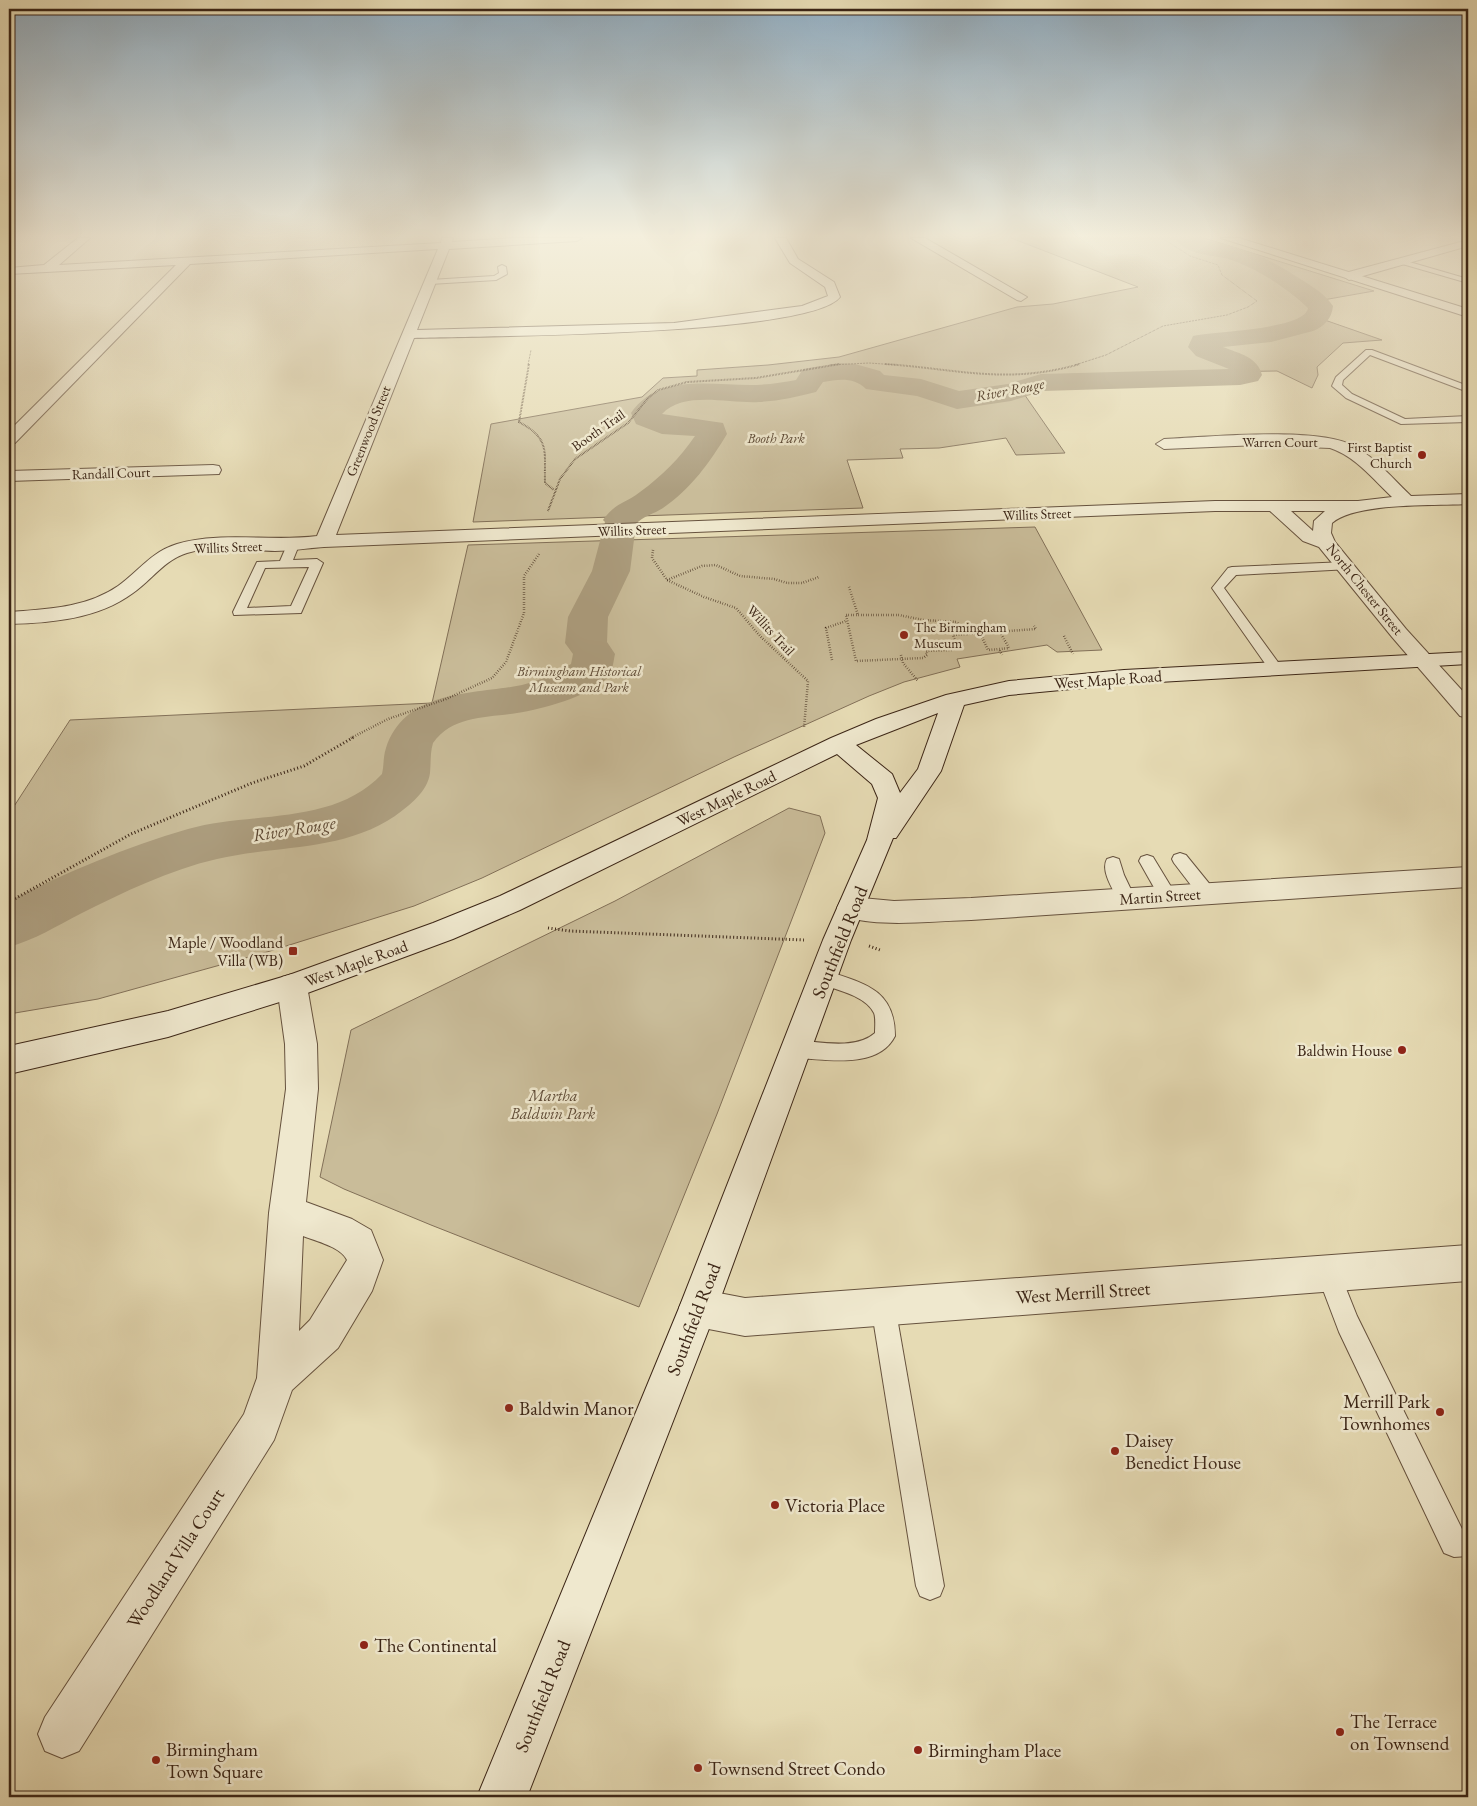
<svg xmlns="http://www.w3.org/2000/svg" width="1477" height="1806" font-family="'EB Garamond',serif">
  <style>
    .green { fill: #c9bc99; stroke: #827058 }
    .lines { fill: none; stroke-linecap: round; stroke-linejoin: round }
    .river { fill: #ac9d7e; fill-rule: evenodd }
    .service-casing { stroke: #66523e; stroke-width: 2 }
    .minor-casing { stroke: #66523e; stroke-width: 2 }
    .tertiary-casing { stroke: #66523e; stroke-width: 2 }
    .secondary-casing { stroke: #3b2516; stroke-width: 2 }
    .path-far3 { stroke: #3b2516; stroke-width: 1; stroke-dasharray: 0.5 1; stroke-linecap: butt }
    .path-far2 { stroke: #3b2516; stroke-width: 2; stroke-dasharray: 0.5 1; stroke-linecap: butt }
    .path-far1 { stroke: #3b2516; stroke-width: 2.5; stroke-dasharray: 0.5 2; stroke-linecap: butt }
    .path { stroke: #3b2516; stroke-width: 3; stroke-dasharray: 1 2.5; stroke-linecap: butt }
    .service { fill: #efe8ce; fill-rule: evenodd }
    .minor { fill: #efe8ce; fill-rule: evenodd }
    .tertiary { fill: #efe8ce; fill-rule: evenodd }
    .secondary { fill: #efe8ce; fill-rule: evenodd }
    .poi-dot { fill: #8f2418; stroke: #efe8ce; stroke-width: 2 }
    .labels { text-anchor: middle; stroke-width: 5; stroke-linejoin: round; paint-order: stroke }
    .far-street-label { font-size: 14px; fill: #3b2516; stroke: #efe8ce }
    .far-park-label { font-size: 14px; font-style: italic; fill: #5e4b37; stroke: #efe8ce }
    .far-poi-label { font-size: 14px; fill: #3b2516; stroke: #efe8ce; text-anchor: end }
    .far-water-label { font-size: 15px; font-style: italic; fill: #5d4935; stroke: #efe8ce }
    .street-label { font-size: 16px; fill: #3b2516; stroke: #efe8ce }
    .poi-label { font-size: 16px; fill: #3b2516; stroke: #efe8ce; text-anchor: end }
    .park-label { font-size: 16px; font-style: italic; fill: #5e4b37; stroke: #efe8ce }
    .water-label { font-size: 18px; font-style: italic; fill: #5d4935; stroke: #efe8ce }
    .near-street-label { font-size: 19px; fill: #3b2516; stroke: #efe8ce }
    .near-poi-label { font-size: 19px; fill: #3b2516; stroke: #efe8ce; text-anchor: start }
  </style>
  <rect width="100%" height="100%" fill="#e6dbb4"/>
  <filter id="stains"><feTurbulence type="fractalNoise" baseFrequency=".004" numOctaves="4"/><feColorMatrix values="0 0 0 0 .2 0 0 0 0 .09 0 0 0 0 .02 0 0 0 .5 -.17"/></filter>
  <radialGradient id="worn" r=".72"><stop offset=".6" stop-color="#630" stop-opacity="0"/><stop offset="1" stop-color="#630" stop-opacity=".3"/></radialGradient>
  <g class="green">
    <polygon points="1011,238 1204,238 1374,291 1323,300 1327,304 1319,318 1382,340 1343,343 1317,367 1318,375 1312,388 1277,371 1213,372 1203,382 1095,377 1022,391 1065,453 1016,455 1006,438 939,448 900,449 903,458 847,460 863,508 473,522 491,424 642,397 663,378 697,376 697,370 768,365 839,357 1017,307 1053,304 1138,287"/>
    <polygon points="1035,527 1102,650 1057,652 1047,645 957,659 960,667 904,682 869,696 734,757 482,878 414,906 267,952 98,999 9,1014 9,814 70,720 432,703 468,545"/>
    <polygon points="789,808 820,816 825,833 717,1114 639,1307 431,1225 344,1189 320,1177 351,1030 615,901"/>
  </g>
  <g class="lines">
    <path class="river" d="M1175,238C1215,238 1257,251 1291,273C1306,283 1323,291 1333,306C1332,318 1324,327 1313,331L1271,342L1223,347C1238,353 1258,357 1262,375L1258,381L1240,385L1043,391L1011,401L957,409L917,396L866,389C854,377 839,379 823,382L816,392C797,397 778,401 759,402C730,404 684,390 662,414L723,423L727,434C710,462 691,489 663,508C654,514 643,516 636,524L630,571L608,617L607,642L615,654C613,663 613,672 606,679C588,697 542,709 517,713C487,718 453,715 433,743C430,753 431,762 430,773C428,791 409,806 395,816C342,852 276,845 217,859C169,870 124,892 80,914C57,926 34,940 9,947V901C67,872 126,847 188,829C252,811 333,826 382,774C384,766 383,757 386,748C406,689 472,695 522,685C539,681 556,673 571,664L573,654L565,643L568,617L592,571L605,522L603,520C618,500 624,505 640,492C662,476 680,458 695,436L662,434L636,424L631,413C658,374 709,385 750,385C765,385 781,383 796,380L803,369L839,363L855,364L880,371L884,375L921,379L959,391L1008,384L1041,374L1229,369L1196,356L1188,347L1193,336C1213,331 1305,330 1308,308C1288,289 1264,273 1237,262C1217,253 1189,259 1175,238Z"/>
    <g class="service-casing">
      <g id="service">
        <polygon points="1399,259 1468,279 1468,283 1399,263"/>
        <polygon points="502,265 506,267 507,274 496,280 430,284 426,282 430,280 494,276 499,273 498,267"/>
        <polygon points="1366,350 1372,350 1468,386 1468,392 1370,355 1343,380 1342,385 1352,394 1405,419 1468,416 1468,422 1401,424 1346,398 1332,386 1336,377"/>
        <path d="M293,541L299,545L293,560L317,559L323,563L301,613L234,615L233,612L257,562L280,561L287,545ZM309,567L291,606L247,608L265,568Z"/>
        <polygon points="1346,562 1352,566 1350,569 1236,575 1224,588 1283,669 1276,673 1271,672 1212,588 1228,568 1232,567"/>
        <polygon points="1180,853 1186,855 1212,887 1215,892 1212,897 1206,899 1200,897 1174,863 1172,859 1174,855"/>
        <polygon points="1147,855 1153,857 1173,890 1176,895 1173,900 1167,902 1161,900 1139,861 1141,857"/>
        <path d="M1113,857L1119,859L1124,875L1135,898L1132,903L1126,905L1120,903C1114,891 1100,871 1107,859Z"/>
        <path d="M824,970C862,983 895,988 895,1036C878,1070 826,1059 796,1058L789,1055L786,1049L789,1043L796,1040C820,1042 856,1050 875,1033C875,1027 876,1018 874,1013C865,995 834,989 817,983L815,978L817,973Z"/>
        <polygon points="1329,1262 1337,1266 1357,1316 1462,1529 1468,1528 1468,1556 1454,1557 1444,1553 1339,1332 1317,1274 1321,1266"/>
        <polygon points="883,1294 891,1298 895,1306 944,1586 940,1596 930,1600 920,1596 916,1586 871,1306 875,1298"/>
      </g>
    </g>
    <g class="minor-casing">
      <g id="minor">
        <path d="M78,238H90L59,265L441,243L442,238H453L452,242L513,238H582L577,241L449,249L417,330L674,323L802,306L828,296L825,287L790,263L775,238H786L798,259L834,282L840,297C811,336 477,336 414,338L336,535L1215,501H1358L1392,497C1373,479 1355,456 1330,448L1259,445L1164,449L1156,444L1164,439C1208,437 1318,426 1354,446C1376,458 1393,479 1411,496L1468,494V504C1435,506 1356,502 1332,523L1331,533L1335,542L1406,629L1468,697V718L1460,716L1392,637L1319,547L1303,541L1270,511H1215L324,547C308,548 291,551 275,551C247,550 215,545 187,553C164,560 152,580 133,593C98,619 51,623 9,624V612C47,609 86,608 118,586C139,571 151,552 177,544C221,531 271,542 317,536L438,249L190,264L15,443L9,445V431L176,265L9,274V268L44,265ZM1291,511H1325L1314,521L1313,531Z"/>
        <polygon points="911,238 925,238 1027,297 1021,301 1017,300"/>
        <polygon points="1468,240 1468,246 1349,280 1343,276 1345,273"/>
        <polygon points="213,465 219,466 221,470 219,474 9,481 9,471"/>
        <path d="M1468,867V887L971,920C929,921 882,928 841,916L837,908L841,900L851,897L894,901L971,898Z"/>
        <path d="M292,974L302,977L307,986L317,1044L318,1089L306,1202L352,1219L371,1230L383,1260L372,1291L338,1348L292,1390L274,1440L79,1751L62,1758L45,1751L38,1734L45,1717L244,1414L257,1378L269,1213L286,1089L285,1044L277,986L282,977ZM303,1236C316,1241 341,1247 347,1260L310,1320L299,1331Z"/>
        <polygon points="1468,1245 1468,1281 745,1336 698,1327 685,1321 679,1308 685,1295 698,1289 745,1298"/>
      </g>
    </g>
    <g class="tertiary-casing">
      <polygon id="tertiary" points="1221,238 1239,238 1468,309 1468,317"/>
    </g>
    <g class="secondary-casing">
      <path id="secondary" d="M1468,652V664L1124,684L1009,695L964,705L941,771L896,838H893L851,940L717,1308L527,1797H477L679,1308L823,940L867,840L878,798L872,784L837,754L520,910L453,939L302,995L168,1037L9,1074V1046L168,1011L289,975L433,923L500,896L831,738L876,719L946,695L1009,681L1124,670ZM938,713L918,769L900,793L892,774L856,745Z"/>
    </g>
    <g class="path-far3">
      <polyline points="528,365 531,350"/>
      <polyline points="830,365 869,363 897,365"/>
      <polyline points="1075,365 1106,355 1163,326 1227,315 1248,307 1257,301 1222,275 1218,265 1190,256 1162,238"/>
    </g>
    <g class="path-far2">
      <path d="M529,364L519,422C551,439 544,452 545,483L554,490"/>
      <path d="M885,364C958,369 1006,385 1080,364"/>
      <polyline points="548,511 560,479 575,459 628,423 648,398 658,390 687,382 756,378 840,364"/>
    </g>
    <g class="path-far1">
      <polyline points="653,550 652,558 667,580 704,597 736,608 760,636 808,681 804,728"/>
      <polyline points="667,580 702,566 716,565 740,576 774,579 787,583 802,583 819,577"/>
      <polyline points="849,587 858,615"/>
      <polygon points="846,615 899,615 923,620 957,622 967,634 953,635 957,647 952,650 926,651 927,655 923,658 856,661"/>
      <polyline points="1000,632 1009,648 999,649 1002,655"/>
      <polyline points="980,633 988,650 999,649"/>
      <polyline points="967,634 1036,629 1034,626"/>
      <polyline points="1064,636 1073,654"/>
      <polyline points="901,655 903,663 918,681"/>
      <polyline points="832,660 826,628 846,621"/>
      <polyline points="351,738 388,719 446,699 492,678 506,662 524,613 524,576 539,554"/>
    </g>
    <g class="path">
      <polyline points="9,902 131,834 252,783 304,766 354,737"/>
      <polyline points="548,928 570,931 804,940"/>
      <polyline points="869,946 880,950"/>
    </g>
    <use href="#service" class="service"/>
    <use href="#minor" class="minor"/>
    <use href="#tertiary" class="tertiary"/>
    <use href="#secondary" class="secondary"/>
  </g>
  <linearGradient id="sky" x2="0" y2="1"><stop stop-color="#90abbe"/><stop offset="0.48" stop-color="#f4efdd"/><stop offset="1" stop-color="#f4efdd" stop-opacity="0"/></linearGradient>
  <rect width="1477" height="491" fill="url(#sky)"/>
  <g class="poi-dot">
    <circle cx="1422" cy="455" r="5"/>
    <circle cx="904" cy="635" r="5"/>
    <rect x="288" y="946" width="10" height="10" rx="2.5"/>
    <circle cx="1402" cy="1050" r="5"/>
    <circle cx="509" cy="1408" r="5"/>
    <circle cx="1440" cy="1412" r="5"/>
    <circle cx="1115" cy="1451" r="5"/>
    <circle cx="775" cy="1505" r="5"/>
    <circle cx="364" cy="1645" r="5"/>
    <circle cx="1340" cy="1732" r="5"/>
    <circle cx="918" cy="1750" r="5"/>
    <circle cx="156" cy="1760" r="5"/>
    <circle cx="698" cy="1768" r="5"/>
  </g>
  <g class="labels">
    <g class="far-street-label">
      <text transform="translate(598 430) rotate(-35)" y="5">Booth Trail</text>
      <text transform="translate(368 431) rotate(-68)" y="5">Greenwood Street</text>
      <text x="1280" y="447">Warren Court</text>
      <text transform="translate(111 473) rotate(-2)" y="5">Randall Court</text>
      <text transform="translate(1037 514) rotate(-2)" y="5">Willits Street</text>
      <text transform="translate(632 530) rotate(-2)" y="5">Willits Street</text>
      <text transform="translate(228 547) rotate(-2)" y="5">Willits Street</text>
      <text transform="translate(1365 589) rotate(51)" y="5">North Chester Street</text>
      <text transform="translate(771 630) rotate(47)" y="5">Willits Trail</text>
    </g>
    <g class="far-park-label">
      <text x="776" y="443">Booth Park</text>
      <text x="579" y="676">Birmingham Historical<tspan x="579" dy="16">Museum and Park</tspan></text>
    </g>
    <g class="far-poi-label">
      <text x="1412" y="452">First Baptist<tspan x="1412" dy="16">Church</tspan></text>
      <text x="914" y="632" text-anchor="start">The Birmingham<tspan x="914" dy="16">Museum</tspan></text>
    </g>
    <g class="far-water-label">
      <text transform="translate(1010 390) rotate(-11)" y="5">River Rouge</text>
    </g>
    <g class="street-label">
      <text transform="translate(1108 679) rotate(-4)" y="6">West Maple Road</text>
      <text transform="translate(726 798) rotate(-26)" y="6">West Maple Road</text>
      <text transform="translate(1160 896) rotate(-4)" y="6">Martin Street</text>
      <text transform="translate(356 963) rotate(-20)" y="6">West Maple Road</text>
    </g>
    <g class="poi-label">
      <text x="283" y="948">Maple / Woodland<tspan x="283" dy="18">Villa (WB)</tspan></text>
      <text x="1392" y="1056">Baldwin House</text>
    </g>
    <g class="park-label">
      <text x="553" y="1101">Martha<tspan x="553" dy="18">Baldwin Park</tspan></text>
    </g>
    <g class="water-label">
      <text transform="translate(294 829) rotate(-9)" y="6">River Rouge</text>
    </g>
    <g class="near-street-label">
      <text transform="translate(839 942) rotate(-68)" y="7">Southfield Road</text>
      <text transform="translate(1083 1292) rotate(-4)" y="7">West Merrill Street</text>
      <text transform="translate(693 1319) rotate(-69)" y="7">Southfield Road</text>
      <text transform="translate(175 1558) rotate(-57)" y="7">Woodland Villa Court</text>
      <text transform="translate(542 1696) rotate(-68)" y="7">Southfield Road</text>
    </g>
    <g class="near-poi-label">
      <text x="1430" y="1408" text-anchor="end">Merrill Park<tspan x="1430" dy="22">Townhomes</tspan></text>
      <text x="519" y="1415">Baldwin Manor</text>
      <text x="1125" y="1447">Daisey<tspan x="1125" dy="22">Benedict House</tspan></text>
      <text x="785" y="1512">Victoria Place</text>
      <text x="374" y="1652">The Continental</text>
      <text x="1350" y="1728">The Terrace<tspan x="1350" dy="22">on Townsend</tspan></text>
      <text x="166" y="1756">Birmingham<tspan x="166" dy="22">Town Square</tspan></text>
      <text x="928" y="1757">Birmingham Place</text>
      <text x="708" y="1775">Townsend Street Condo</text>
    </g>
  </g>
  <rect width="1477" height="1806" fill="none" stroke="#e6dbb4" stroke-width="30"/>
  <rect x="10" y="10" width="1457" height="1786" fill="none" stroke="#3b2516" stroke-width="2.5"/>
  <rect x="15" y="15" width="1447" height="1776" fill="none" stroke="#3b2516"/>
  <rect width="100%" height="100%" filter="url(#stains)"/>
  <rect width="100%" height="100%" fill="url(#worn)"/>
</svg>
